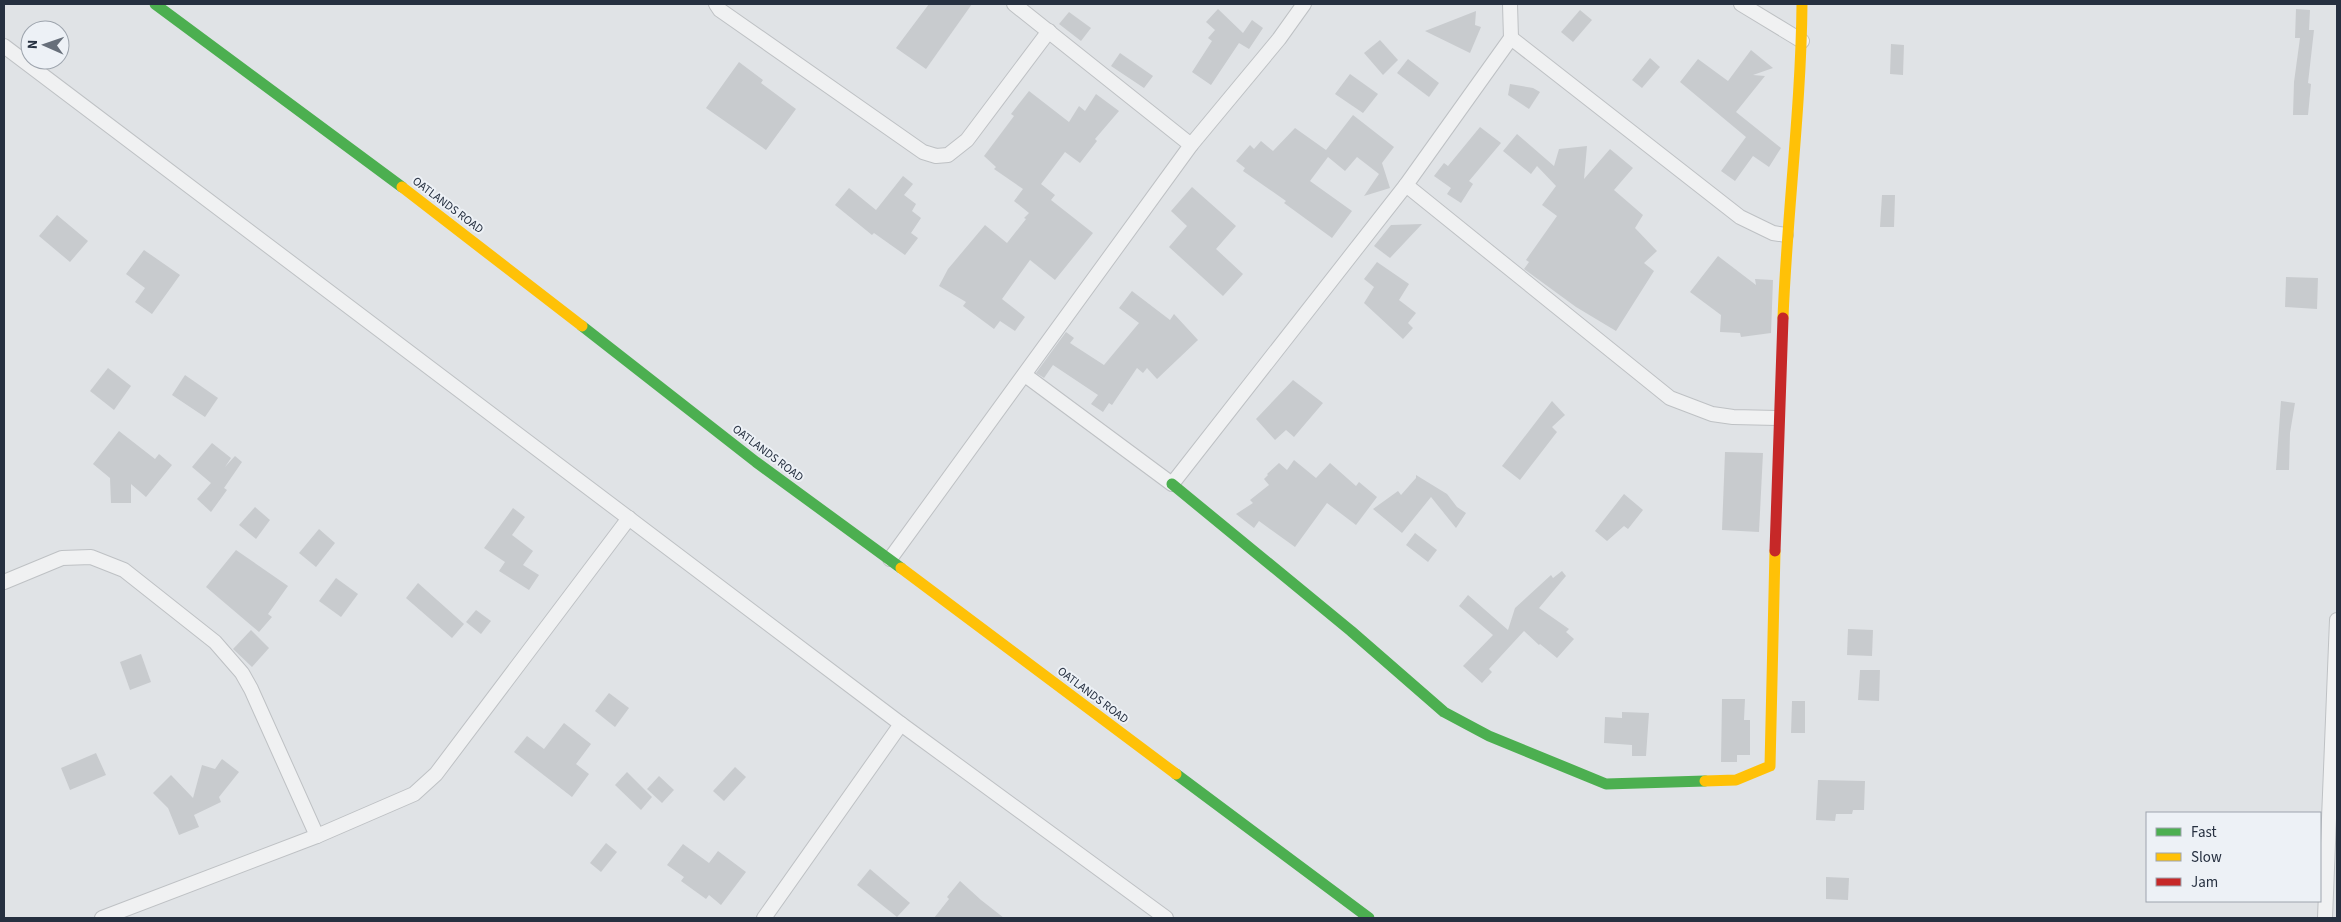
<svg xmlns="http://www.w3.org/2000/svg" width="2341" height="922" font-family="'Source Sans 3',sans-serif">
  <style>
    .building { fill: #c8cbce }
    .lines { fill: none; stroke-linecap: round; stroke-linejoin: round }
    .street-casing { stroke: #bec1c4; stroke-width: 16 }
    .street { stroke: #f0f1f2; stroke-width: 14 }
    .fast { stroke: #4caf50; stroke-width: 11 }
    .slow { stroke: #ffc107; stroke-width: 11 }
    .jam { stroke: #c62828; stroke-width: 11 }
    .labels { text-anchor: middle; stroke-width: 4; stroke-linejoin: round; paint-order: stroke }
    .street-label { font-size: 12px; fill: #263040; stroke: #edf1f6 }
  </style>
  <rect width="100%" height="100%" fill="#e0e3e6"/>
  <g class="building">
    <polygon points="929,4 972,4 926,69 896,48"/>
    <polygon points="1218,9 1243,33 1252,20 1263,28 1249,49 1239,43 1211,85 1192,72 1212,41 1208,38 1215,30 1206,22"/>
    <polygon points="2296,9 2310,10 2309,30 2314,30 2308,83 2311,84 2308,115 2293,115 2294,82 2300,38 2295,38"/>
    <polygon points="1580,10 1592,20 1573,42 1561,32"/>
    <polygon points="1476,11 1475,25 1481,27 1470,53 1425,31"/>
    <polygon points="1069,12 1091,28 1081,41 1059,24"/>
    <polygon points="1380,40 1398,60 1383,75 1364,53"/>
    <polygon points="1891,44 1904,45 1903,75 1890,74"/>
    <polygon points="1751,50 1773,68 1753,75 1765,76 1736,112 1781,148 1769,167 1753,156 1735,181 1721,171 1746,137 1680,82 1698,59 1728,81"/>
    <polygon points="1120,53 1153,76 1144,88 1111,66"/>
    <polygon points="1650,58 1660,67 1642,88 1632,80"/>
    <polygon points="1408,59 1439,83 1429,97 1397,73"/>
    <polygon points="739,62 763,80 761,83 796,109 766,150 706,108"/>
    <polygon points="1350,74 1378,94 1363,113 1335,94"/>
    <polygon points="1510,84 1533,88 1540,92 1529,109 1508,95"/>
    <polygon points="1029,91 1069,122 1079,106 1085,111 1096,94 1119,111 1095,139 1097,141 1080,163 1065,152 1041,184 1055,195 1051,200 1093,233 1055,280 1030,260 1002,299 1025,317 1015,331 1000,321 994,329 963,306 966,302 939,286 948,269 985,225 1007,243 1026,219 1024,218 1029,213 1014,201 1023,189 994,169 996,167 984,156 1014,116 1011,114"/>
    <polygon points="1353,115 1394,147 1382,163 1390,188 1364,196 1379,174 1357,157 1345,171 1328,157 1310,181 1352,211 1332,238 1284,203 1286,201 1243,171 1245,168 1236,161 1250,145 1254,149 1261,141 1273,151 1295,128 1326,150"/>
    <polygon points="1480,127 1501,143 1469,181 1473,184 1461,203 1447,194 1451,188 1434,176 1444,163 1448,166"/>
    <polygon points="1517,134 1554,166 1559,149 1587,146 1584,179 1610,149 1633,168 1614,190 1643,215 1635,228 1657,251 1644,263 1654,271 1616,331 1576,307 1524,269 1529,262 1526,260 1557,216 1542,205 1556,186 1537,166 1531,174 1503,151"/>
    <polygon points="903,176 913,184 904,195 916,204 912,211 921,218 911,233 918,238 905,255 874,233 872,235 835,205 849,188 876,210"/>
    <polygon points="1192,187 1236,226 1216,249 1243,274 1223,296 1169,247 1187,226 1171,211"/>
    <polygon points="1882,195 1895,195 1894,227 1880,227"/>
    <polygon points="57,215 88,241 70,262 39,236"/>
    <polygon points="1422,224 1390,258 1374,246 1391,225"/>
    <polygon points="144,250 180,275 152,314 135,302 145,288 126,274"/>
    <polygon points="1718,256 1756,285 1755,279 1773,280 1771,333 1741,337 1740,333 1720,332 1721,315 1690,292"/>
    <polygon points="1377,262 1409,284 1399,300 1416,313 1408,323 1413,328 1403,339 1364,303 1374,287 1364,279"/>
    <polygon points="2286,277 2318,278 2317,309 2285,307"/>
    <polygon points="1132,291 1170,320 1174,314 1198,340 1157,379 1147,368 1143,373 1137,368 1112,405 1109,403 1103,412 1091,404 1098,395 1053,365 1044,378 1036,373 1066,332 1074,338 1070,343 1104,365 1139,323 1119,308"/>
    <polygon points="108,368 131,386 114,410 90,391"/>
    <polygon points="185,375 218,398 205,417 172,395"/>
    <polygon points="1293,380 1323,403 1294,437 1286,430 1275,440 1256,419"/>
    <polygon points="1552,401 1565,415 1552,427 1557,432 1520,480 1502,466"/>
    <polygon points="2281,401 2295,403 2290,433 2289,470 2276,470"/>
    <polygon points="119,431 155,459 159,454 172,465 146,497 131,484 131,503 111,503 110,478 93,464"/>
    <polygon points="212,443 231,458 225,467 235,456 242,462 224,488 227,490 211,512 197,499 211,483 192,467"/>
    <polygon points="1725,452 1763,453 1759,532 1722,530"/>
    <polygon points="1294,460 1316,478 1330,463 1356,486 1359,482 1377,497 1356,525 1327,503 1295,547 1259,521 1254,528 1236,514 1253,503 1250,500 1269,485 1264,479 1268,475 1267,474 1279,463 1287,470"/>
    <polygon points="1416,475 1447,494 1457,507 1466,513 1456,528 1431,497 1402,533 1373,509 1398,491 1401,495 1416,478"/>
    <polygon points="1624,494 1643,510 1628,529 1624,526 1607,541 1595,531"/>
    <polygon points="255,507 270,520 256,539 239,525"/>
    <polygon points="513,508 525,517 512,535 533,551 523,565 539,575 529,590 499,571 505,562 484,548"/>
    <polygon points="319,529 335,543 316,567 299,553"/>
    <polygon points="1415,533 1437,550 1428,562 1406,545"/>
    <polygon points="236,550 288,586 268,614 272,617 259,632 206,587"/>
    <polygon points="1562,571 1566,576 1539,608 1569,629 1566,632 1574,639 1557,658 1540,644 1539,645 1524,631 1489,669 1492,672 1482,683 1463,666 1493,635 1459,606 1468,595 1508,630 1515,608 1551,575 1553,578"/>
    <polygon points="336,578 358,594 341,617 319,601"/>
    <polygon points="418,583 464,624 452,638 406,598"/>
    <polygon points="476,610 491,621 481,634 466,622"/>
    <polygon points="1848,629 1873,630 1872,656 1847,655"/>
    <polygon points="251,630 269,648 252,667 233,649"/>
    <polygon points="141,654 151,682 130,690 120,662"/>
    <polygon points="1860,670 1880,670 1879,701 1858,700"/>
    <polygon points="609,693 629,708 615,727 595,711"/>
    <polygon points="1722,699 1745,699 1744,720 1750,720 1750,755 1737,755 1737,762 1721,762"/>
    <polygon points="1792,701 1805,701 1805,733 1791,733"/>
    <polygon points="1622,712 1649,713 1646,756 1632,756 1632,745 1604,743 1605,717 1622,718"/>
    <polygon points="564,723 591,744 576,764 589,774 572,797 514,752 527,736 544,749"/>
    <polygon points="96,753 106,775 70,790 61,768"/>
    <polygon points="222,759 239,772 219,797 221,802 194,815 199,827 179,835 168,808 153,793 171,775 193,798 202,765 215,769"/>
    <polygon points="735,767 746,777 724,801 713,791"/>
    <polygon points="627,772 652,797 641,810 615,785"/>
    <polygon points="659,776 674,790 662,803 647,789"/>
    <polygon points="1818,780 1865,781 1864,810 1853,810 1852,814 1836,814 1835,821 1816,820"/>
    <polygon points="606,843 617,852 601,872 590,863"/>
    <polygon points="683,844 709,863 718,851 746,872 721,905 709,895 706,899 681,881 684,877 667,865"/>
    <polygon points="870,869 910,903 897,917 857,885"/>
    <polygon points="1826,877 1849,878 1848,900 1826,899"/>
    <polygon points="960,881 981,900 1004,918 934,918 949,899 947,897"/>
  </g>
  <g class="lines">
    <g class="street-casing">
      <g id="street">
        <polyline points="716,4 720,10 923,152 936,156 948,155 967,140 1049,31"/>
        <polyline points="1014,4 1191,145"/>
        <polyline points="1741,4 1802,41"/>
        <polyline points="1511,38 1740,217 1773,233 1786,235"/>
        <polyline points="4,46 901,724 1166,918"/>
        <polyline points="1406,185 1670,398 1712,414 1733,417 1777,418"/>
        <polyline points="1025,375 1172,484 1406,185 1511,38 1510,4"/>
        <polyline points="890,559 1191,145 1279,39 1304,4"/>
        <polyline points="4,582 62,558 91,557 124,570 215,642 242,673 251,689 317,836"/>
        <polyline points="102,918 317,836 414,794 436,774 629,518"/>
        <polyline points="764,918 901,724"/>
        <polyline points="2325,918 2337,620"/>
      </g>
    </g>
    <use href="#street" class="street"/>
    <g class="fast">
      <polyline points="155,4 402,187"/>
      <polyline points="582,326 756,462 901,568"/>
      <polyline points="1172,484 1351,631 1444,712 1489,736 1606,784 1705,781"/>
      <polyline points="1176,774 1369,918"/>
    </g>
    <g class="slow">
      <polyline points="402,187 582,326"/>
      <path d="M1783,318C1787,213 1801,109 1802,4"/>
      <polyline points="901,568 1176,774"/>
      <polyline points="1705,781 1736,780 1770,766 1775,551"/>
    </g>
    <polyline class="jam" points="1775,551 1783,318"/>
  </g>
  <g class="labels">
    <g class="street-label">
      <text transform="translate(448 205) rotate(37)" y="4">OATLANDS ROAD</text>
      <text transform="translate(768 453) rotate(37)" y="4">OATLANDS ROAD</text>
      <text transform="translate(1093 695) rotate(37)" y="4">OATLANDS ROAD</text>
    </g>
  </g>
  <rect width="2341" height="922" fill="none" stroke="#263040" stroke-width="10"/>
  <rect x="2146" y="812" width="175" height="90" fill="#edf1f6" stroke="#9da4ad"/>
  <rect x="2156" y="828" width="25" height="8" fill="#4caf50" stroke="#9da4ad"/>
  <text x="2191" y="837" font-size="15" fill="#263040">Fast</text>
  <rect x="2156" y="853" width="25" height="8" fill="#ffc107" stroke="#9da4ad"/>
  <text x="2191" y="862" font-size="15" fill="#263040">Slow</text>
  <rect x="2156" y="878" width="25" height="8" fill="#c62828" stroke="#9da4ad"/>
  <text x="2191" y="887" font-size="15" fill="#263040">Jam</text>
  <g transform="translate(45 45) rotate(272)"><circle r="24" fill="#edf1f6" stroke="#9da4ad"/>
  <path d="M0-4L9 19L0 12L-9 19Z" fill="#676f7a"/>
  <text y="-8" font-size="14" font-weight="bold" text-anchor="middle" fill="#263040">N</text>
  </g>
</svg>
